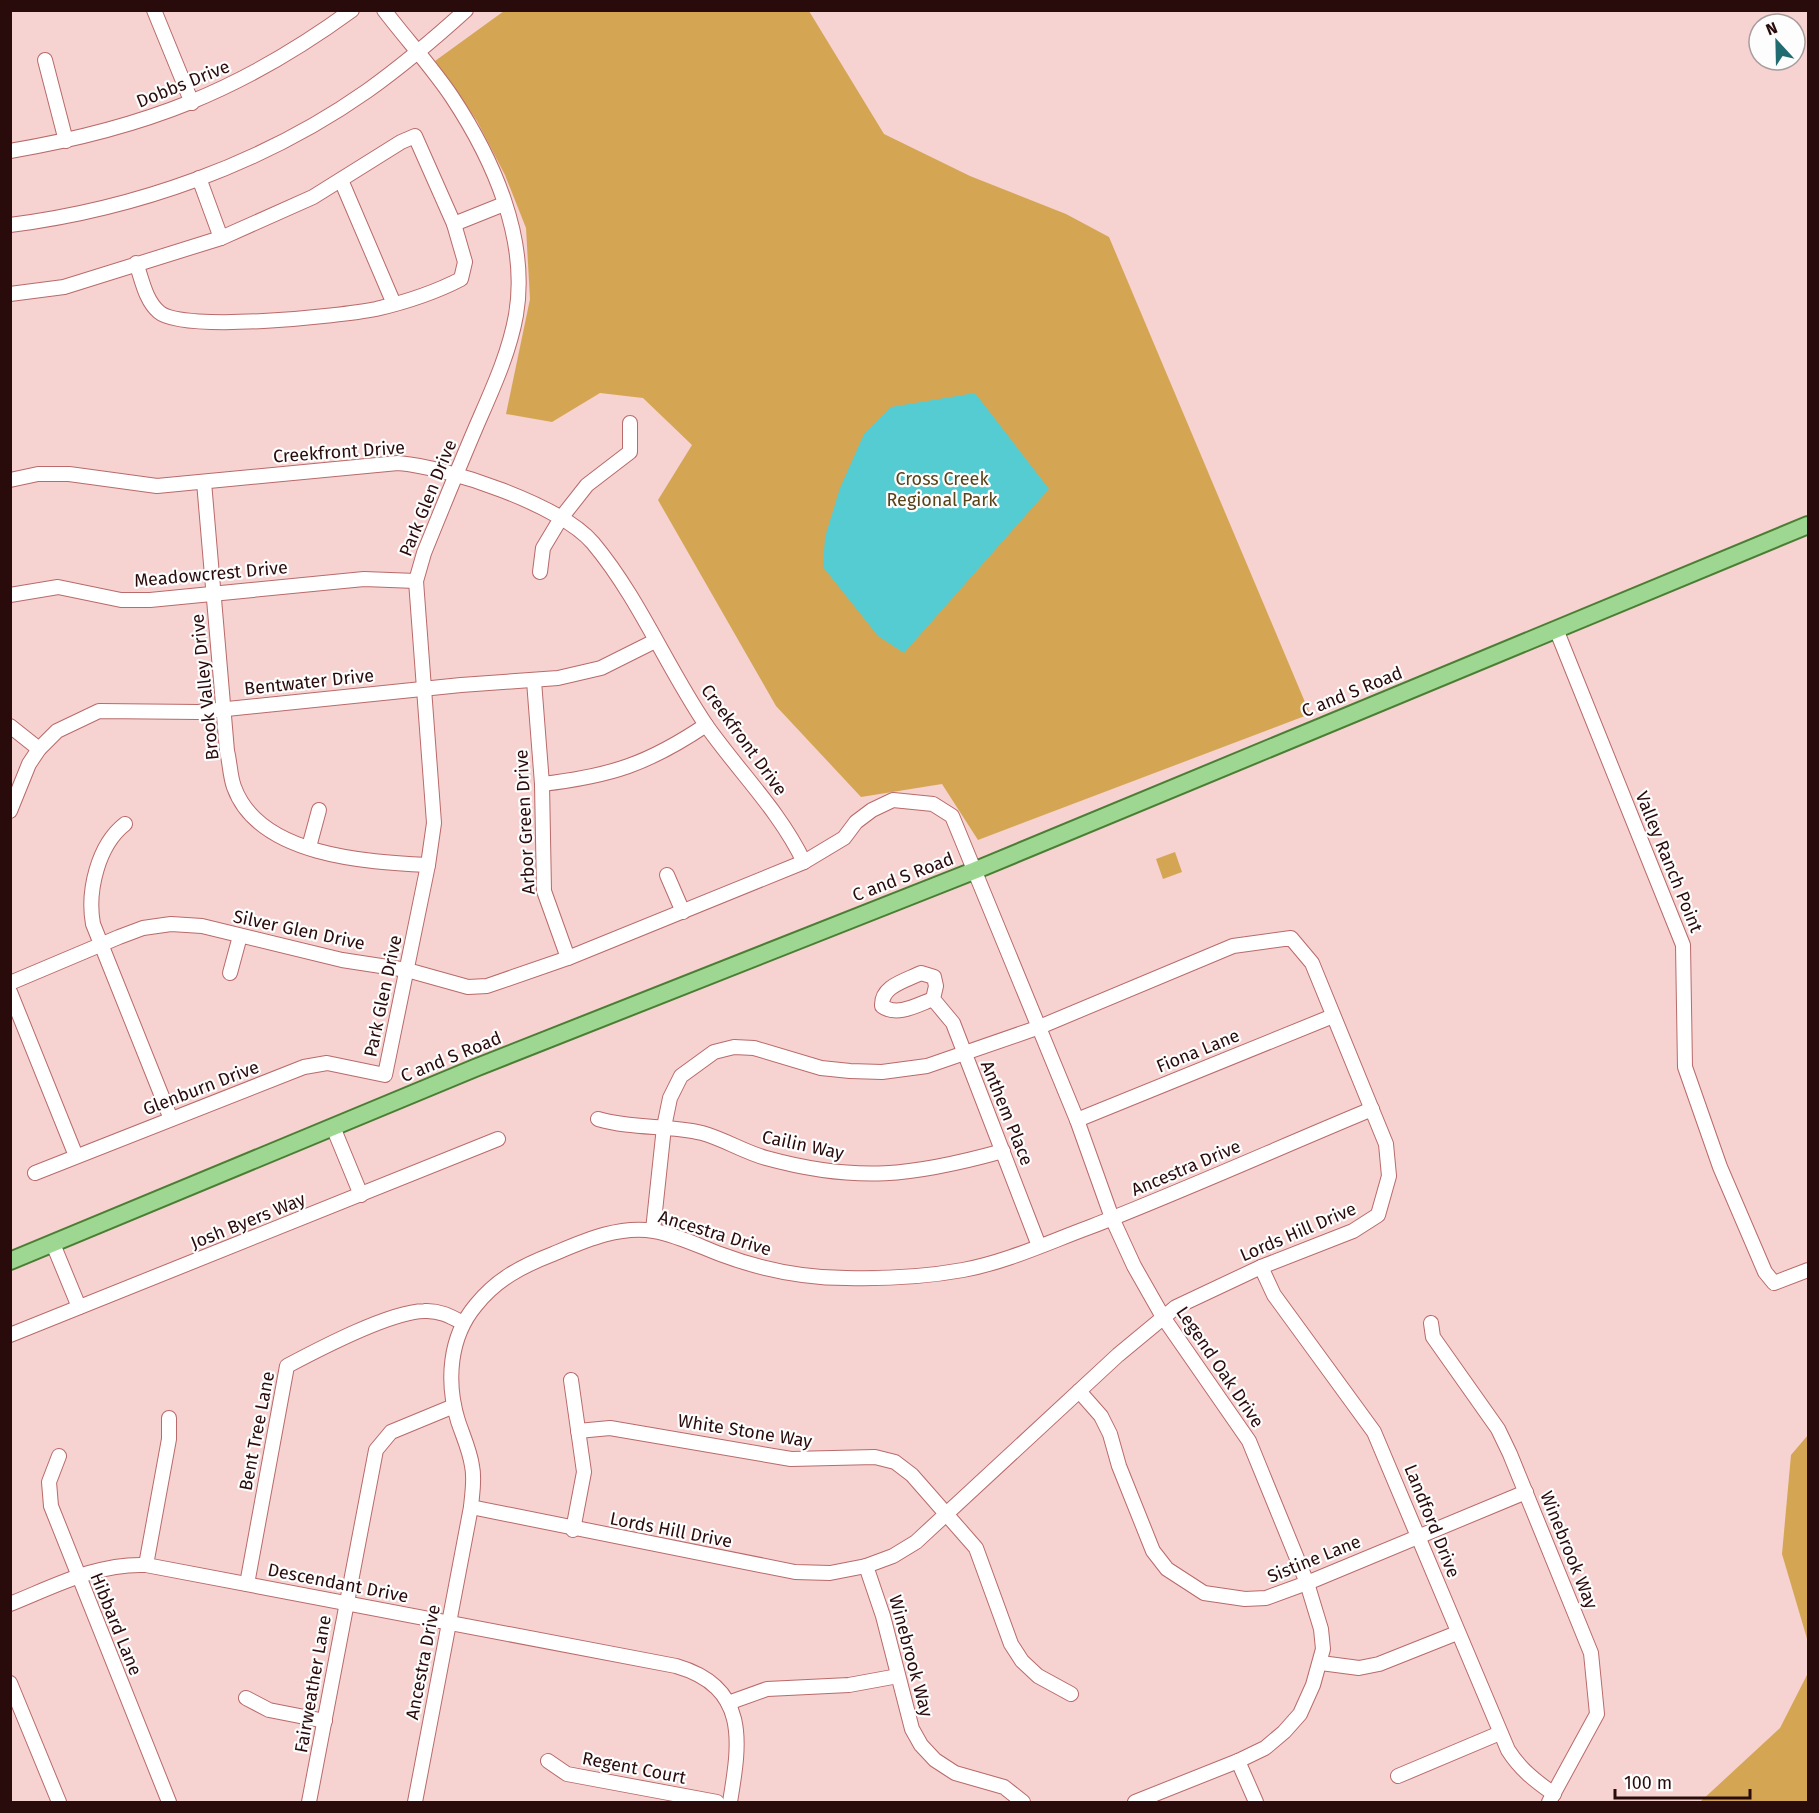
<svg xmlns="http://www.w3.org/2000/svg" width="1819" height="1813" font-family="'Fira Sans',sans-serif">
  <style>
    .green { fill: #d4a654 }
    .water { fill: #54ccd2 }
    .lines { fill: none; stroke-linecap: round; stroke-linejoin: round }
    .minor-casing { stroke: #b96a6a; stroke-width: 16 }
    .major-casing { stroke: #4b7e34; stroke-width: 20 }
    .minor { stroke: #fff; stroke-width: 14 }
    .major { stroke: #9ed792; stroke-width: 16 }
    .labels { text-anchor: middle; stroke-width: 4.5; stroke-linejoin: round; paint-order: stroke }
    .street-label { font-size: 18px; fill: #290b0c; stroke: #fdfdfd }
    .park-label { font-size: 18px; fill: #594319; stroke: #fdfdfd }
  </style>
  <rect width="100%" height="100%" fill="#f6d2d0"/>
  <g class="green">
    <polygon points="504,11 809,11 884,134 970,176 1066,214 1109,237 1310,714 978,840 942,784 861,797 776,706 658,500 692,445 643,398 600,393 552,422 506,414 530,299 526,228 505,175 477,121 435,61"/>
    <polygon points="1175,852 1182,872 1163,879 1156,859"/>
    <polygon points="1808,1435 1808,1642 1782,1554 1791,1455"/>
    <polygon points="1808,1673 1808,1802 1700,1802 1780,1728"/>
  </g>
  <polygon class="water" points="975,393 1049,489 904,653 878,636 823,567 825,537 840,488 864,434 891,407"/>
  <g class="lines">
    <g class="minor-casing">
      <g id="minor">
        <polyline points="154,10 192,103"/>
        <polyline points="45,60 66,141"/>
        <path d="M10,151C145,128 241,91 352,10"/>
        <polyline points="199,178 221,238"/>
        <polyline points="341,180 394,304"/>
        <polyline points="454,224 504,204"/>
        <path d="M10,225C136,209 263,164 367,91C402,66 434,39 466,10"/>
        <path d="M10,294L64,287L221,238L313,197L401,142L415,136L454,224L465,262L461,279C434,293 406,302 376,309C341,316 183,333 159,312C145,300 142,279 136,263"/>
        <path d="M10,480L38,474H69L157,486L398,463C448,467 561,505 593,543C639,598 666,666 706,725C739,772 779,810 804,862"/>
        <path d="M204,482L227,751C230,763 230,776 234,787C259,856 366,862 428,865"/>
        <polyline points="540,572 543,548 561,518 587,485 630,452 630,423"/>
        <polyline points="10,595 58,587 121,600 150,600 364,579 416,581"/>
        <polyline points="1556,629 1683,945 1685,1067 1720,1167 1765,1272 1774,1283 1808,1270"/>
        <polyline points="534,681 542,784 544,891 568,958"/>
        <polyline points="10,726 39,749"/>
        <path d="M542,784C611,776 648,764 706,725"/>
        <polyline points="10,811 29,764 39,749 57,731 99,711 198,712 461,685 558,678 601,668 655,641"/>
        <path d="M125,824C98,845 87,891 93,924L171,1119"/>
        <polyline points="309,847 319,810"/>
        <polyline points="667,875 683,912"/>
        <polyline points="230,973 240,936"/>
        <polyline points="10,983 119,937 143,928 171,924 202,926 342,960 407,970 468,987 487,986 568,958 804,862 844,838 856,822 872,810 893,800 933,804 952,816 1077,1120 1112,1218 1134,1266 1163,1317 1249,1441 1307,1583 1321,1629 1323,1649 1313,1685 1300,1714 1284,1732 1265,1748 1238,1761 1135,1802"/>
        <polyline points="10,992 76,1156"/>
        <path d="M933,999C917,1005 897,1017 882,1006C881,986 905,981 921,973L934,977L936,986L933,999L953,1023L1039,1246"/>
        <path d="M598,1119C632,1129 668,1125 702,1133C724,1139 744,1152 766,1158C857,1183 913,1176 1003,1151"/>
        <polyline points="1077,1120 1333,1016"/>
        <polyline points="333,1127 361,1195"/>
        <path d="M35,1173L304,1067L327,1063L385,1075L428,865L434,823L416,581L424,553C441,511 458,469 476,427C492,390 509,354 516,315C529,239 493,159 452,97C432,67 406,39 384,10"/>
        <polyline points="653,1230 664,1127 670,1098 681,1076 714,1052 734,1047 754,1048 821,1068 850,1071 882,1072 927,1066 1037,1028 1233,946 1291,938 1312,963 1386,1144 1389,1176 1378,1215 1353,1231 1261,1267 1176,1307 1118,1355 916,1542 893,1556 866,1566 883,1616 912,1729 921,1745 935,1760 955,1773 1004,1787 1023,1802"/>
        <polyline points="53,1244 79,1307"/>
        <path d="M1261,1267L1274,1295L1374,1432L1508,1750C1520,1769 1535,1781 1554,1794"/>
        <polyline points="1431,1323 1433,1337 1498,1429 1510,1454 1591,1653 1597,1714 1549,1802"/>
        <polyline points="10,1335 498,1139"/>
        <polyline points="571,1380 584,1472 573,1530"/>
        <polyline points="1079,1391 1101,1416 1110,1434 1119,1466 1153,1551 1167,1569 1204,1593 1245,1599 1266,1598 1307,1583 1526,1492"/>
        <polyline points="578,1431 610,1428 791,1459 875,1457 895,1462 912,1475 976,1548 1011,1644 1022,1661 1038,1676 1071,1694"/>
        <polyline points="59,1456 49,1482 51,1506 169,1802"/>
        <polyline points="471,1507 795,1572 830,1573 866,1566"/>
        <polyline points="146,1565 169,1439 169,1418"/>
        <path d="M247,1584L287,1366C319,1349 389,1312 424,1311C439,1310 450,1316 463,1323"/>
        <path d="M10,1604C55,1586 97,1563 146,1565L676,1666C749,1687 740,1742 730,1802"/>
        <polyline points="1321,1663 1359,1668 1379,1664 1457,1633"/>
        <polyline points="10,1683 59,1802"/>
        <polyline points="246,1698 269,1710 325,1721"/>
        <polyline points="728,1703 767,1689 849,1685 898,1676"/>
        <polyline points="548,1761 567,1774 717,1802"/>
        <polyline points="1238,1761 1256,1802"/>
        <polyline points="1398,1776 1500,1733"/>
        <polyline points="309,1802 376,1450 391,1432 454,1406"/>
        <path d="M415,1802L471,1507C472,1494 475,1479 472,1466C470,1451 463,1436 458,1421C446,1382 449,1337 476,1305C497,1279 522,1266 553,1254C584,1241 619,1225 654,1231C677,1235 699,1246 720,1254C760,1269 804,1278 846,1278C886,1279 924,1277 963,1270C1007,1262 1049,1242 1090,1227C1185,1190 1278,1148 1372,1109"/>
      </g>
    </g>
    <g class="major-casing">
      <polyline id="major" points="10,1261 475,1068 976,870 1808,525"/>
    </g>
    <use href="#minor" class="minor"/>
    <use href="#major" class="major"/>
  </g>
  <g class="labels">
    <g class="street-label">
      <text transform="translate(183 84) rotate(-22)" y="6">Dobbs Drive</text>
      <text transform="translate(339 452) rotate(-4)" y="6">Creekfront Drive</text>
      <text transform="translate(428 498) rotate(-68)" y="6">Park Glen Drive</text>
      <text transform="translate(211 574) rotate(-5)" y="6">Meadowcrest Drive</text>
      <text transform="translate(309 682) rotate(-6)" y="6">Bentwater Drive</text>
      <text transform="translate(205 687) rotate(-96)" y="6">Brook Valley Drive</text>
      <text transform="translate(1352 692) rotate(-22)" y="6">C and S Road</text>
      <text transform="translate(744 740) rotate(54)" y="6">Creekfront Drive</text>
      <text transform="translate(525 822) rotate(-93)" y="6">Arbor Green Drive</text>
      <text transform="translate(1669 862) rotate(68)" y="6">Valley Ranch Point</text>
      <text transform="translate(903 877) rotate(-21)" y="6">C and S Road</text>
      <text transform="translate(299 930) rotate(12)" y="6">Silver Glen Drive</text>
      <text transform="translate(383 996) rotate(-78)" y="6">Park Glen Drive</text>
      <text transform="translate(1198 1051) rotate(-22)" y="6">Fiona Lane</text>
      <text transform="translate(451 1057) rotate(-22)" y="6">C and S Road</text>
      <text transform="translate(201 1088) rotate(-21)" y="6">Glenburn Drive</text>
      <text transform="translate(1007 1113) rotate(68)" y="6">Anthem Place</text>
      <text transform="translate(803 1145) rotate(12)" y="6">Cailin Way</text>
      <text transform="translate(1186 1168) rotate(-23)" y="6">Ancestra Drive</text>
      <text transform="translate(248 1221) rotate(-22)" y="6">Josh Byers Way</text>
      <text transform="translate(1298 1232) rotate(-23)" y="6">Lords Hill Drive</text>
      <text transform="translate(715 1233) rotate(17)" y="6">Ancestra Drive</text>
      <text transform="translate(1220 1367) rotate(56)" y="6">Legend Oak Drive</text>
      <text transform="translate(257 1431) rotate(-79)" y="6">Bent Tree Lane</text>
      <text transform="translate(745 1431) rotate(9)" y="6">White Stone Way</text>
      <text transform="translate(1432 1521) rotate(68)" y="6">Landford Drive</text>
      <text transform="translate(671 1530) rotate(11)" y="6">Lords Hill Drive</text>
      <text transform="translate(1569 1550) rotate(68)" y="6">Winebrook Way</text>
      <text transform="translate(1314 1559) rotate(-22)" y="6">Sistine Lane</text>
      <text transform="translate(338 1583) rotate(11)" y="6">Descendant Drive</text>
      <text transform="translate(116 1624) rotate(68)" y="6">Hibbard Lane</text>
      <text transform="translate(911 1656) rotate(75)" y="6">Winebrook Way</text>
      <text transform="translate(423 1662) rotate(-79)" y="6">Ancestra Drive</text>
      <text transform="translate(313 1684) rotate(-80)" y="6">Fairweather Lane</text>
      <text transform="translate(634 1768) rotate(11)" y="6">Regent Court</text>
    </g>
    <g class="park-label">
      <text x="942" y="485">Cross Creek<tspan x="942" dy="21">Regional Park</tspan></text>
    </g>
  </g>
  <rect width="1819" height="1813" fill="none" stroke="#290b0c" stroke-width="24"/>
  <g transform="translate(1777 42) rotate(338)"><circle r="28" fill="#fdfdfd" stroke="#a89c9d" stroke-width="1.5"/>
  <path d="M0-4.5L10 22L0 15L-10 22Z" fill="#206c70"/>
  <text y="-9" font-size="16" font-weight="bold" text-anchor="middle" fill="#290b0c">N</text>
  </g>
  <path d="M1615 1789v9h135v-9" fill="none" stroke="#290b0c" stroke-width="3"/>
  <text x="1624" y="1789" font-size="18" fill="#290b0c" stroke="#fdfdfd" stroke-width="4.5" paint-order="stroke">100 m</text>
</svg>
